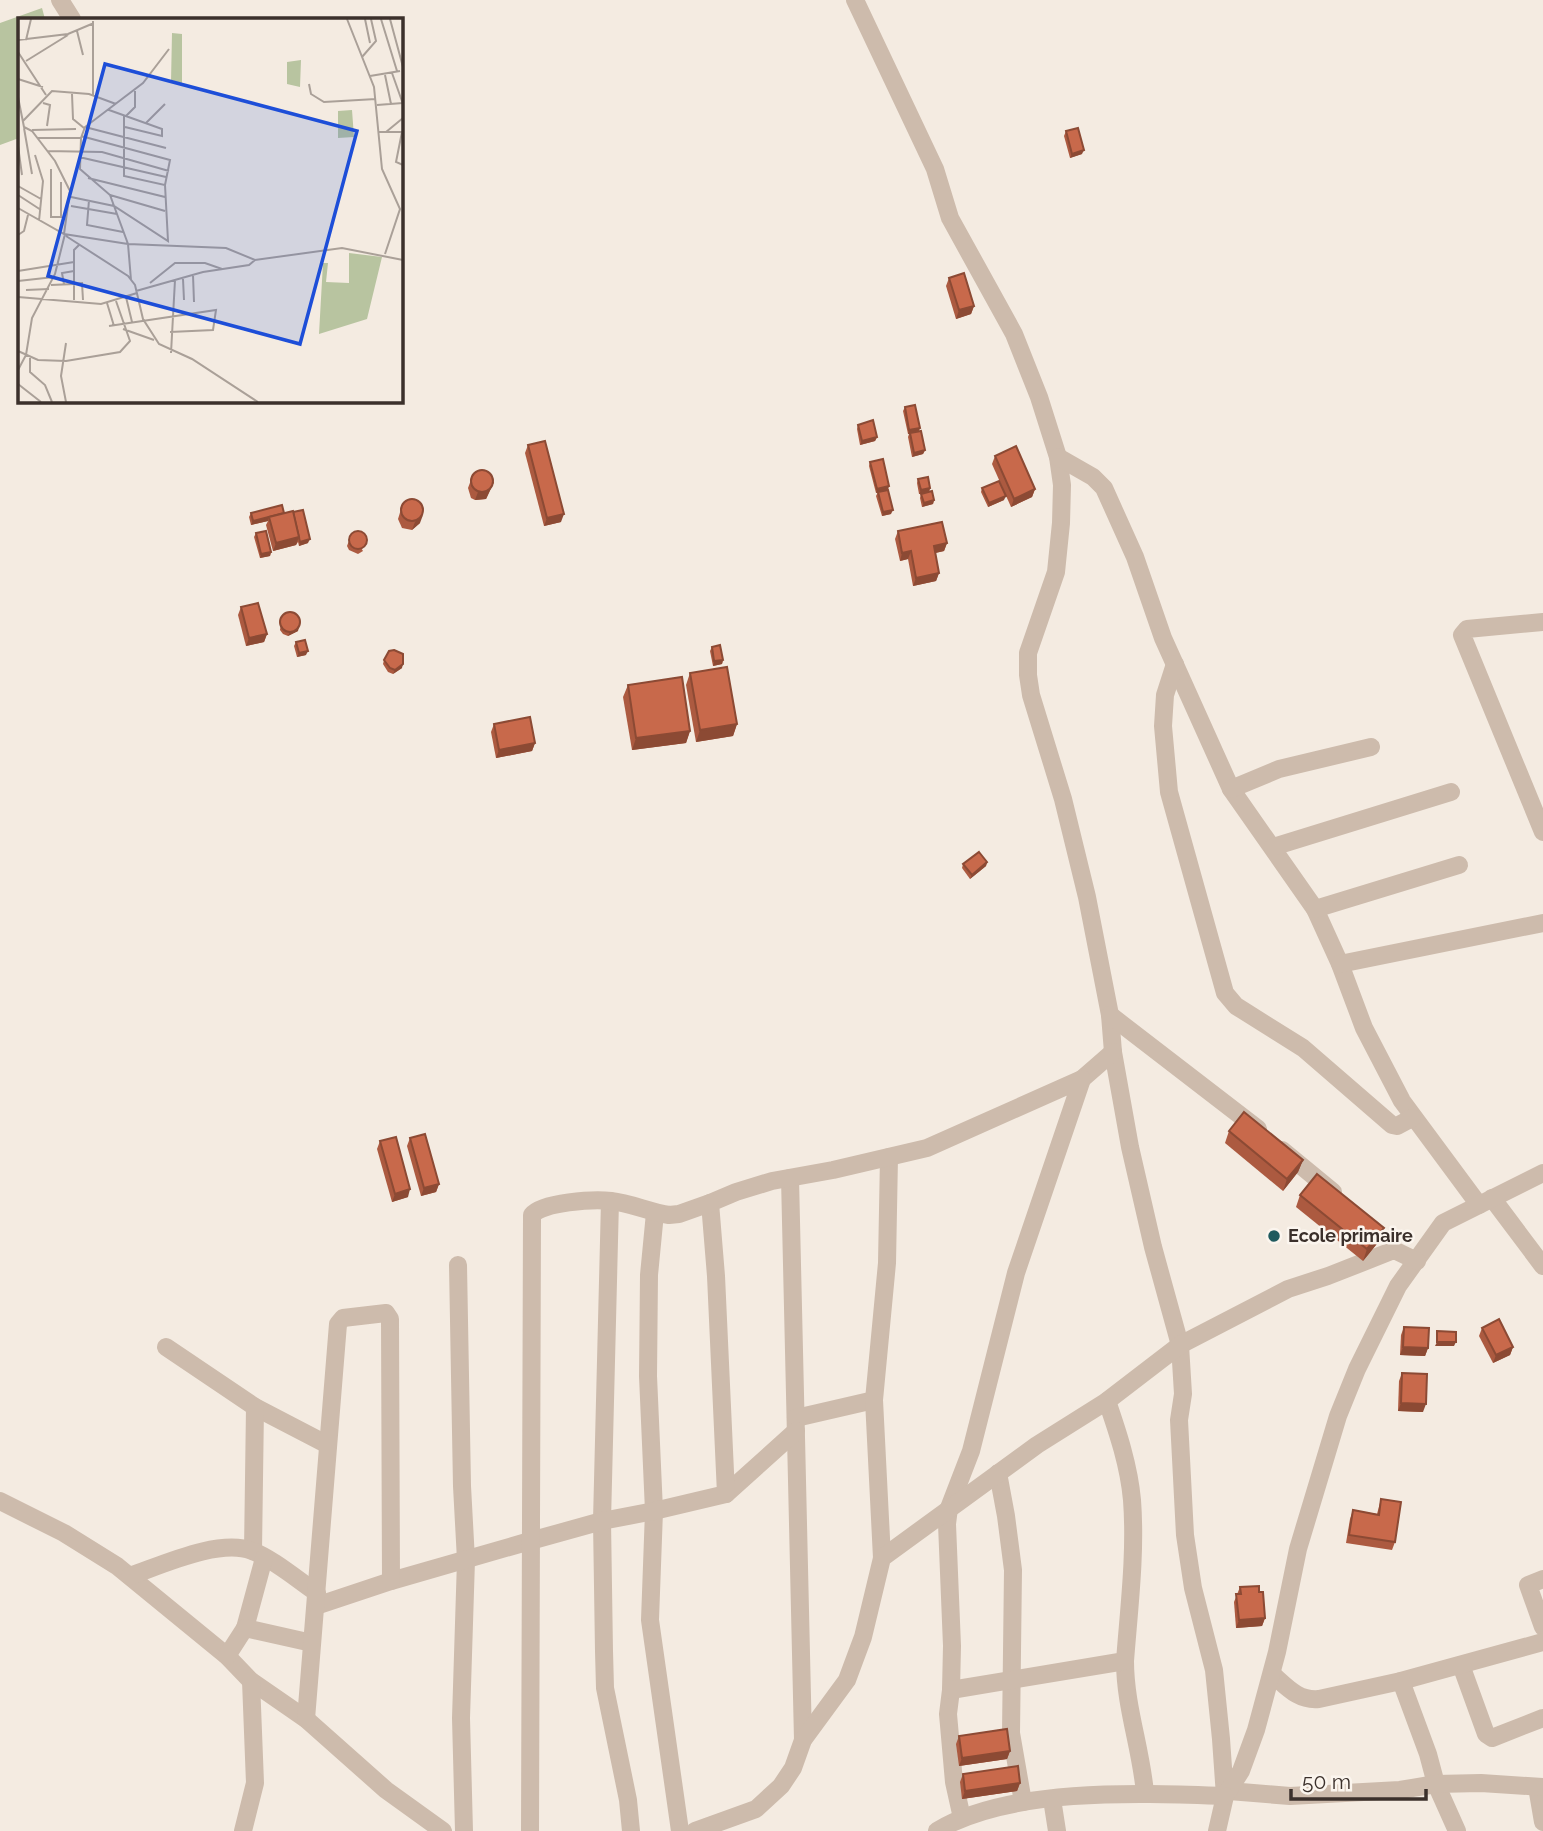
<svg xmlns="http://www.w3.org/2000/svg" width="1543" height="1831" font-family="Raleway,sans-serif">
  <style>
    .green { fill: #b8c4a0 }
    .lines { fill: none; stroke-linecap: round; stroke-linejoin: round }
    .minor { stroke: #cdbbac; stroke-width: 18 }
    .wall { fill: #ac5a40 }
    .shaded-wall { fill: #8c4a34 }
    .building { fill: #c8694b; stroke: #8c4a34; stroke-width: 2 }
    .poi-dot { fill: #1f5a5e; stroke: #fbf5ee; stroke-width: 2.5 }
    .labels { text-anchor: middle; stroke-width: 5; stroke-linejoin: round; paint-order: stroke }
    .poi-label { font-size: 18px; font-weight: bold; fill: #3b302b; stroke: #fbf5ee; text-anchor: start }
    .inset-road { fill: none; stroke: #aaa098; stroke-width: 2 }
    .view { fill: #1d4ed8; fill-opacity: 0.15; stroke: #1d4ed8; stroke-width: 3.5 }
    .inset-edge { fill: none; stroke: #3b302b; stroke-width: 3.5 }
  </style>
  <rect width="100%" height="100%" fill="#f4ebe1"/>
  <polygon class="green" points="42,8 45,19 19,19 19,138 0,145 0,23"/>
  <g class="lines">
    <g class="minor">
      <polyline points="60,0 72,19"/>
      <polyline points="855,0 935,169 950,218 1014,334 1039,397 1058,457 1062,485 1061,523 1056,572 1028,653 1028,675 1031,695 1063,799 1087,897 1110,1015 1113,1052 1130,1147 1153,1247 1180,1345 1183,1394 1179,1420 1185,1535 1193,1588 1214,1670 1221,1739 1225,1796 1217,1831"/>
      <polyline points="1058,457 1093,477 1104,488 1135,557 1163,638 1231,789 1315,909 1340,964 1364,1028 1402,1101 1479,1205"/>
      <polyline points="1543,622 1467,629 1462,635 1543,832"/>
      <polyline points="1175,664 1165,695 1163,726 1169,792 1225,993 1236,1006 1303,1048 1392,1125 1397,1126 1412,1118"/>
      <polyline points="1231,789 1279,769 1371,747"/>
      <polyline points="1273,847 1451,792"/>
      <polyline points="1315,909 1459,865"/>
      <polyline points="1340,964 1543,923"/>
      <polyline points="1110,1015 1258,1129"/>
      <polyline points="1082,1079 1113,1052"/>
      <polyline points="1282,1150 1333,1192"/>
      <polyline points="790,1178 803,1740"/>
      <polyline points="1492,1198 1543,1266"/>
      <polyline points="610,1201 602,1521 604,1651 605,1688 628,1800 631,1831"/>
      <polyline points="655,1213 649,1275 648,1376 654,1511 650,1620 680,1831"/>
      <polyline points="458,1265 462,1486 466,1560 461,1718 464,1831"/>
      <polyline points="166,1347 255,1407 328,1445"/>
      <polyline points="796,1418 874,1400"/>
      <polyline points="998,1473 1006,1516 1013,1570 1011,1733 1023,1802"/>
      <polyline points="726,1494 796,1431"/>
      <polyline points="0,1501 64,1533 117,1566 227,1656 251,1681 306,1719 386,1790 443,1831"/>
      <polyline points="253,1551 255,1407"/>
      <polyline points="882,1558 874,1400 887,1263 889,1157"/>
      <path d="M130,1576C162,1565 220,1538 252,1551C272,1558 299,1581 317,1593"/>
      <polyline points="1543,1579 1528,1585 1543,1627"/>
      <polyline points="316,1606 391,1581 530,1541 602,1521 654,1511 726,1494 716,1276 710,1203 736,1192 772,1181 833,1170 927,1148 1082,1079 1016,1273 971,1451 949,1508 947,1524 952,1646 951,1690 948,1714 954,1782 962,1818"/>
      <polyline points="245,1628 264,1558"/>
      <polyline points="227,1656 245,1628 312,1643"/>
      <path d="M1125,1661C1125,1706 1141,1748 1145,1793"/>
      <polyline points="1461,1665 1486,1734 1492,1738 1543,1718"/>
      <path d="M1272,1674C1287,1687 1298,1701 1319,1699L1401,1681L1543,1642"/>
      <polyline points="1401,1681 1428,1754 1436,1784 1457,1831"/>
      <path d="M951,1690L1125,1661C1129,1608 1136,1553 1132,1500C1129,1466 1118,1433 1107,1401"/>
      <polyline points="306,1719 338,1324 343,1318 386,1313 390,1319 391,1581"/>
      <polyline points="1537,1787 1543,1822"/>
      <polyline points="1229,1791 1290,1796 1400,1790 1436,1784 1481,1783 1543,1787"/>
      <polyline points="1225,1796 1241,1771 1256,1730 1277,1652 1298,1549 1338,1416 1357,1369 1398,1286 1443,1223 1543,1173"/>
      <polyline points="1052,1799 1057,1831"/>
      <polyline points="243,1831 255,1783 251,1681"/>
      <path d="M530,1831L532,1215C542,1202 594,1199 611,1201C630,1203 650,1212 669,1215L679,1214L710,1203"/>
      <polyline points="695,1831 756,1809 781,1786 793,1768 803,1740 847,1680 863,1637 882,1558 1037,1445 1107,1401 1180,1345 1288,1289 1328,1276 1394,1250 1417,1261"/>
      <path d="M937,1831C1009,1787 1142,1793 1225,1796"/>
    </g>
  </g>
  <g class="wall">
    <polygon points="1066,131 1082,154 1070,158 1064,136"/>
    <polygon points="949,278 974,306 971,314 956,319 946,286"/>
    <polygon points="905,407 920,428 919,431 925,450 923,454 912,457 908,437 909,434 908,434 903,411"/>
    <polygon points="858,425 877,437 875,441 860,445 857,429"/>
    <polygon points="528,445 561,522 544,526 525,453"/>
    <polygon points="995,456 1035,489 1032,497 1011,507 992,464"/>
    <polygon points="870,462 888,490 891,514 882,516 876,496 878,492 886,490 876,493 869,466"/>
    <polygon points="918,479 930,488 929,492 934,500 933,504 922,507 920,498 921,494 929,492 919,494 917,483"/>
    <polygon points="471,480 494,482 486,499 475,500 471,498 468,488"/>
    <polygon points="982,488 1004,500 988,507 981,492"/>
    <polygon points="402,506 420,523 412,530 402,528 398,519"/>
    <polygon points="251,513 284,514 308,543 299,546 298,542 296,545 273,551 266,525 268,521 251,525 249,517"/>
    <polygon points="898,531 947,543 944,551 935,553 939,573 936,581 913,586 908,559 900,561 895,539"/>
    <polygon points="256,533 271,552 270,556 260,558 254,537"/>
    <polygon points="352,533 363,551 358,554 349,550 347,546"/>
    <polygon points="241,607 267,634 264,642 246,646 238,615"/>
    <polygon points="282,616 298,631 288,636 283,634 280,630"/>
    <polygon points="296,642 306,655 297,657 294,646"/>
    <polygon points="712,647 723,660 722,664 713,666 710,651"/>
    <polygon points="384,660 402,668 393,674 388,672 383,664"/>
    <polygon points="690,673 737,724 733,736 696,742 686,685"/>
    <polygon points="628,685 690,731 686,743 632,750 623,697"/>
    <polygon points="494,724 535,743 532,751 496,758 491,732"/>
    <polygon points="987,862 986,866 970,879 962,868 963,864"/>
    <polygon points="1229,1131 1303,1160 1298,1172 1283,1191 1225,1143"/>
    <polygon points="410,1138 439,1184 436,1192 421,1196 407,1146"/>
    <polygon points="380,1141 408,1197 392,1202 377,1149"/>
    <polygon points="1300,1195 1380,1240 1363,1261 1296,1207"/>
    <polygon points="1404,1327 1428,1348 1425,1356 1400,1355 1401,1335"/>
    <polygon points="1482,1328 1513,1347 1510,1355 1493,1363 1479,1336"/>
    <polygon points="1402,1373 1423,1412 1398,1411 1399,1381"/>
    <polygon points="1381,1499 1395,1542 1392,1550 1346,1543 1350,1519 1353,1510 1377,1514"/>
    <polygon points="1240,1587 1259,1592 1265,1618 1262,1626 1236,1628 1234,1602"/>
    <polygon points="959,1736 1010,1751 1007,1759 959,1766 956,1744"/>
    <polygon points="963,1774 1020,1783 1017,1791 962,1799 960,1782"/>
  </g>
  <g class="shaded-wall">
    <polygon points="1084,150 1082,154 1070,158 1072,154"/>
    <polygon points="974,306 971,314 956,319 959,310"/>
    <polygon points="920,428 918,432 908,434 909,430"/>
    <polygon points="877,437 875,441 860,445 862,441"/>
    <polygon points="925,450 923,454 912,457 914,453"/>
    <polygon points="494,482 486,499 475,500 478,492"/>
    <polygon points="889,486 888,490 876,493 877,489"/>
    <polygon points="930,488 929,492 919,494 921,490"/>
    <polygon points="1035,489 1032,497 1011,507 1014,499"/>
    <polygon points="1006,496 1004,500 988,507 989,503"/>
    <polygon points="934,500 933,504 922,507 924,503"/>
    <polygon points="893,510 891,514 882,516 883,512"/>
    <polygon points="284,513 269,517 268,521 251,525 253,521"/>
    <polygon points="564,514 561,522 544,526 547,518"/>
    <polygon points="423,515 420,523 412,530 415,522"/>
    <polygon points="299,537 296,545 273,551 276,543"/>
    <polygon points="310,539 308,543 299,546 300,542"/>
    <polygon points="947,543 944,551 931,554 934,546"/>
    <polygon points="911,551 908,559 900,561 902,553"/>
    <polygon points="271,552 270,556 260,558 261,554"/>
    <polygon points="939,573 936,581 913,586 916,578"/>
    <polygon points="299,627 298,631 288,636 290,632"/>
    <polygon points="267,634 264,642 246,646 249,638"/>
    <polygon points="308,651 306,655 297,657 299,653"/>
    <polygon points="723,660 722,664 713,666 714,661"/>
    <polygon points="403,664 402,668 393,674 395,670"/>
    <polygon points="737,724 733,736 696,742 700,730"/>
    <polygon points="690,731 686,743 632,750 636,738"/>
    <polygon points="535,743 532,751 496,758 499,750"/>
    <polygon points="987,862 986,866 970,879 972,875"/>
    <polygon points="1303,1160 1298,1172 1283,1191 1287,1179"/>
    <polygon points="439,1184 436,1192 421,1196 424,1188"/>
    <polygon points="410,1189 408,1197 392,1202 395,1194"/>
    <polygon points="1384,1228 1380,1240 1363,1261 1367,1249"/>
    <polygon points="1437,1342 1456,1342 1454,1346 1435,1346"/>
    <polygon points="1403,1347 1428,1348 1425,1356 1400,1355"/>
    <polygon points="1513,1347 1510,1355 1493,1363 1496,1355"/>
    <polygon points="1401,1403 1426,1404 1423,1412 1398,1411"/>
    <polygon points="1265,1618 1262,1626 1236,1628 1239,1620"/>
    <polygon points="1010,1751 1007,1759 959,1766 962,1758"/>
    <polygon points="1020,1783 1017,1791 962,1799 965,1791"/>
  </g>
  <g class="building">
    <polygon points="1078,128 1084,150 1072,154 1066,131"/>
    <polygon points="964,273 974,306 959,310 949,278"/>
    <polygon points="915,405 920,428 909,430 905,407"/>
    <polygon points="873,420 877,437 862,441 858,425"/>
    <polygon points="921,431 925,450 914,453 910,433"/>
    <polygon points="545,441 564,514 547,518 528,445"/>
    <polygon points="1016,446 1035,489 1014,499 995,456"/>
    <polygon points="883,459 889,486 877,489 870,462"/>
    <circle cx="482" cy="481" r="11"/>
    <polygon points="928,477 930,488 921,490 918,479"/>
    <polygon points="999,481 1006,496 989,503 982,488"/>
    <polygon points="888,490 893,510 883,512 878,492"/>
    <polygon points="932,491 934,500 924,503 921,494"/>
    <circle cx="412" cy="510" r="11"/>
    <polygon points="282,505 284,513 253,521 251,513"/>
    <polygon points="303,510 310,539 300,542 293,512"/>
    <polygon points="293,511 299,537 276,543 269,517"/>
    <polygon points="942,522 947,543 934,546 939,573 916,578 911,551 902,553 898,531"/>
    <polygon points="266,531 271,552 261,554 256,533"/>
    <circle cx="358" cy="540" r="9"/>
    <polygon points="258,603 267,634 249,638 241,607"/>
    <circle cx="290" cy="622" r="10"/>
    <polygon points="305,640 308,651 299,653 296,642"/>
    <polygon points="720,645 723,660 714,661 712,647"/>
    <polygon points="394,650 403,654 403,664 395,670 390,668 384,660 389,651"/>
    <polygon points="727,667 737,724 700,730 690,673"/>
    <polygon points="682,677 690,731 636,738 628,685"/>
    <polygon points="530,717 535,743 499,750 494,724"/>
    <polygon points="979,852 987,862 972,875 963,864"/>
    <polygon points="1244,1112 1303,1160 1287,1179 1229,1131"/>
    <polygon points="425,1134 439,1184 424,1188 410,1138"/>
    <polygon points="396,1137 410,1189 395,1194 380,1141"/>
    <polygon points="1317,1174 1384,1228 1367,1249 1300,1195"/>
    <polygon points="1499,1319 1513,1347 1496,1355 1482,1328"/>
    <polygon points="1404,1327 1429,1328 1428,1348 1403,1347"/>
    <polygon points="1437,1331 1456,1332 1456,1342 1437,1342"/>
    <polygon points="1402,1373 1427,1374 1426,1404 1401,1403"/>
    <polygon points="1381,1499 1401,1502 1395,1542 1349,1535 1353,1510 1379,1515"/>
    <polygon points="1259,1586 1259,1592 1263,1592 1265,1618 1239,1620 1236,1594 1241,1594 1240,1587"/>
    <polygon points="1007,1729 1010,1751 962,1758 959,1736"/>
    <polygon points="1018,1766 1020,1783 965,1791 963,1774"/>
  </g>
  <circle class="poi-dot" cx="1274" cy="1236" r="7"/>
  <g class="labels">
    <g class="poi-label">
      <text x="1288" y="1242">Ecole primaire</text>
    </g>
  </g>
  <g transform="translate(18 18)">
    <rect width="385" height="385" fill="#f4ebe1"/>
    <path d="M154,15L164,16V65L153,64ZM283,42L282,69L269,66V44ZM334,92L336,119L320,120V93ZM331,235L364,239L349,301L301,316L305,245H310L308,264L331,265Z" fill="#b8c4a0"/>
    <path class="inset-road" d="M329,1L356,69L364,151L382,191L367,236M347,1L352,25M363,1L379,53M372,1L385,49M59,13L65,37M0,22L50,16L76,5M8,22L13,1M0,34L28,77M344,39L358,23L353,1M8,43L50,17M374,55L385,86M367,57L373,86M352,58L382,53M0,61L25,69M291,66L293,76L306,84L358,81M54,76L55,101L66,110M75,77V3M0,79L6,109L14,113L37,143L52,173L46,216M25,85L32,87L29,108M359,87L385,85M91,92L144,111V118L107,109M108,98L117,89V73M5,103L34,73L71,76L98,86M128,105L147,86M67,109L148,130M6,110L14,156M14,112L58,111M361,114H385M368,114L385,100M384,114L378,144L385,147M63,118L152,142L147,167M20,120H63M0,128L4,157M29,133L84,134L151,153M17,137L25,163L21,203M61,139L148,159M33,151V199H43V164M70,160L147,179M0,168L23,181M0,177L23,192M92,177L147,193M53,179L96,188L150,223L147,167L106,158V98M71,182L69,207L105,214M53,188L99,196M0,190L46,216L110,226L208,230L237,242L324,230L385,242M0,217L6,213L10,197M48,218L110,258L117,267L125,301L141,326L174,341L240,384M0,253L56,244M175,257L176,284M165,261L166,282M113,262L110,226L92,177L62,151L63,120L67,109L125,65L151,31M0,263L36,259M132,265L157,245H187L204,251M46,266L44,255L56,253M33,267L56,266V232L61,227M8,272L31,271M118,273L185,254L231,247L237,242M0,279L83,286L119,275M108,279L114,304M56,282V266L64,265L65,282M89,285L96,308M91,308L198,292L195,312L152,314M105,311L136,322M48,325L43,358L48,384M0,333L20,342L48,343L102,334L112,323L98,283M153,335L157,262M12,340V354L27,367L34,384M0,352L8,337L14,300L37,256L47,216M0,366L23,384"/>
    <path class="view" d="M87,46L339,113L282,326L30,258Z"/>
    <rect width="385" height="385" class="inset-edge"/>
  </g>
  <path d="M1291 1789v10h135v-10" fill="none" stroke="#3b302b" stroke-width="3.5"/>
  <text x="1302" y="1789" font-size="21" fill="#3b302b" stroke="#fbf5ee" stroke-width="5" paint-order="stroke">50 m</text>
</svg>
